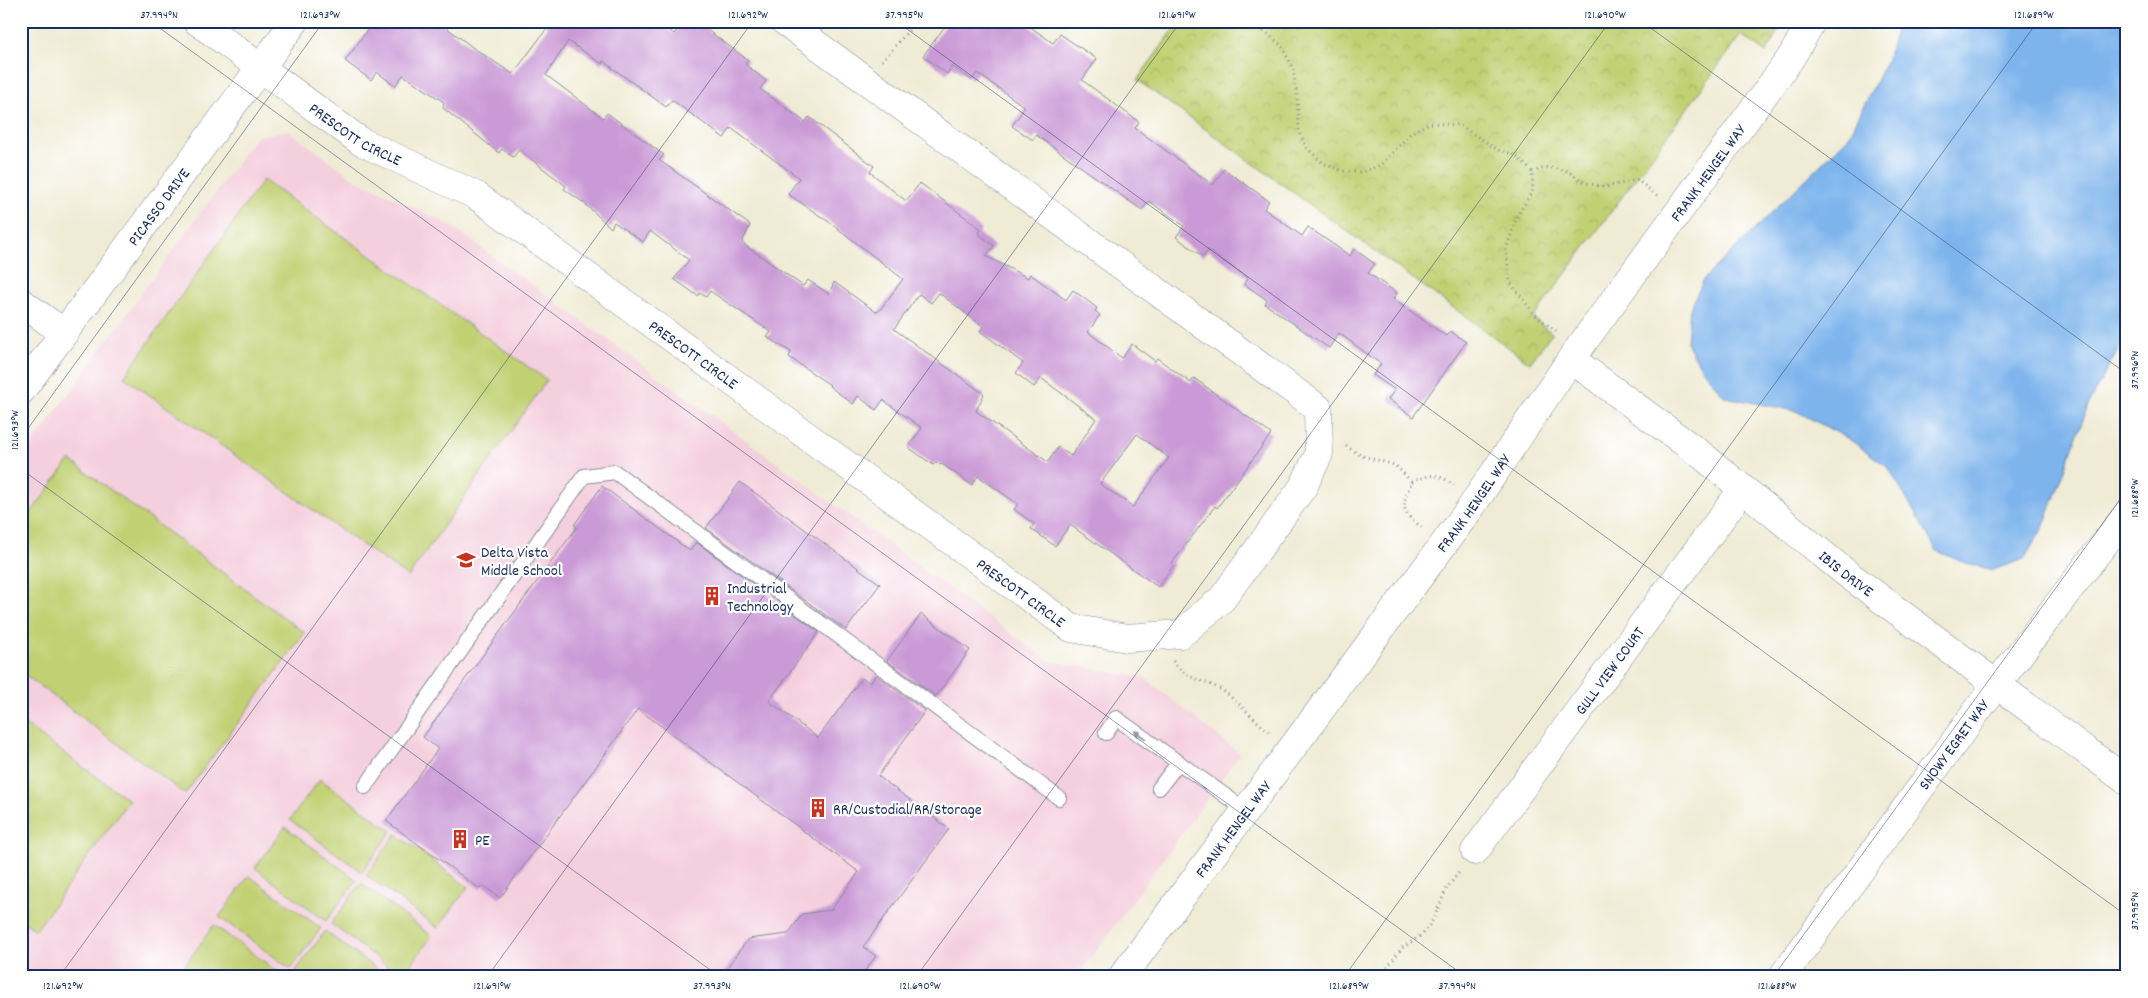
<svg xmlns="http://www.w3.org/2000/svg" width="2148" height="998" font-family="Dekko,sans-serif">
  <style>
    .built { fill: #f4cfdd }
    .park { fill: url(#park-crowns); stroke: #6e8068 }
    .garden { fill: #c1d072; stroke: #6e8068 }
    .water { fill: #7db4ec; stroke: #4c72a5 }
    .building { fill: #ca9ad6; fill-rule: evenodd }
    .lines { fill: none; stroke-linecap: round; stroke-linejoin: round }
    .service-casing { stroke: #858d99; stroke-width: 16 }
    .minor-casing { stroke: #858d99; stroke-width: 29 }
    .path { stroke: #858d99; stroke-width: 3; stroke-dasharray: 1 4; stroke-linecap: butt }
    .service { stroke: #fff; stroke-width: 14 }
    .minor { stroke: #fff; stroke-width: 28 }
    .oneway { fill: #8d97ae }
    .ticks { fill: none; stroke: #1b2f5e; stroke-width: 1; stroke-opacity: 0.45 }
    .labels { text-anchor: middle; stroke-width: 4.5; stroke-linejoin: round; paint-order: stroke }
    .street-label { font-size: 16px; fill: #1b2f5e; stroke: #fff }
    .poi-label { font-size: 16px; fill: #1b2f5e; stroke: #fff; text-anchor: start }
    .neatline { fill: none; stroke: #1b2f5e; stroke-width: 2 }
    .ticks-label { font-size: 12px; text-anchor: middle; fill: #1b2f5e }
  </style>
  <defs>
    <pattern id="park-crowns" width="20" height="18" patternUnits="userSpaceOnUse" patternTransform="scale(1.25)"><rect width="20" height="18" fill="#c1d072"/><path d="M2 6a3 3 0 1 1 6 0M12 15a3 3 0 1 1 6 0" fill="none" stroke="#a5b365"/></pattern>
  </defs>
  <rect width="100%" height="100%" fill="#fff"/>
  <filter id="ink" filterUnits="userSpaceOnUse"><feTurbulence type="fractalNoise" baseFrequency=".02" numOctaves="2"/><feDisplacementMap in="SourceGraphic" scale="10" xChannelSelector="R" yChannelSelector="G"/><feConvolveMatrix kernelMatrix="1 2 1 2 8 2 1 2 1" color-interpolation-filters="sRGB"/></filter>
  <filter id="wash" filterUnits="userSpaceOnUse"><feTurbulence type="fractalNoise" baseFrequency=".0096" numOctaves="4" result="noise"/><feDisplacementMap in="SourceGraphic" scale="20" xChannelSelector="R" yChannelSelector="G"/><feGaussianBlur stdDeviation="1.12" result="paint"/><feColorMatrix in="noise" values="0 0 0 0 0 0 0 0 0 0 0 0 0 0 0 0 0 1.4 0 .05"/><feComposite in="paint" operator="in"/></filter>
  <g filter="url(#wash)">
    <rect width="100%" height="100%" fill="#efebd4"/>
    <polygon class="built" points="287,130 353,178 450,225 1049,661 1145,678 1240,754 1077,977 21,977 21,459 256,137"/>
    <polygon class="park" points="1180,21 1784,21 1766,53 1741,35 1533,318 1552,333 1530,363 1137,80"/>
    <g class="garden">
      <polygon points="263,180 547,380 408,577 124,377"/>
      <polygon points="70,460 305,633 185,794 21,672 21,526"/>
      <polygon points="21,722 129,800 36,930 21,920"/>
      <polygon points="320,779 392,831 362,872 290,820"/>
      <polygon points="285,827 357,880 326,921 255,868"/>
      <polygon points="396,834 468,887 438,928 366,875"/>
      <polygon points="249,876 321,928 291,969 219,917"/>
      <polygon points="361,883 432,936 402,977 331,924"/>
      <polygon points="214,925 285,977 199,977 184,966"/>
      <polygon points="325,931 387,977 301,977 295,972"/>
    </g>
    <polygon class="water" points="1899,21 2127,21 2127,339 2121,344 2090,401 2044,526 2024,559 1993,570 1965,563 1937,551 1888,467 1849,439 1796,411 1725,397 1702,369 1687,343 1690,309 1704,279 1848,138 1888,57"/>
    <g id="blocks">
      <g class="building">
        <path d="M374,21H438L472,47L513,74L548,27L539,21H657L674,34L684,21H695L748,60L745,64L766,81L760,89L805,122L809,117L874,166L870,172L906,201L920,183L981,229L979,234L994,246L986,256L1028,278L1030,274L1066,300L1073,290L1097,308L1095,311L1100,315L1088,332L1122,358L1132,344L1155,361L1157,358L1191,383L1194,378L1271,434L1217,508L1215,506L1172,563L1174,565L1158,587L1070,525L1055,546L1031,529L1034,524L1014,509L1018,504L978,476L972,485L942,464L941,465L936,462L933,465L908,447L922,428L883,400L876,410L858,396L853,404L829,386L830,385L789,357L791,352L767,337L771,332L710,291L706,297L700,293L698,296L674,279L689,260L650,231L643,242L614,222L611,228L584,203L564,189L566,186L519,150L513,157L502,149L499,153L443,108L444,102L403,75L395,86L377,72L371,80L345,61ZM568,41L602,64L603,61L666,107L672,100L724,138L731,128L799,178L788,194L832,224L903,279L879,311L876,312L834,282L829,294L808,280L803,286L742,243L750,225L659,160L664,155L607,113L603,118L546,75ZM939,293L984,327L980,331L1023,363L1016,373L1034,387L1041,378L1096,419L1071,456L1058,447L1048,462L976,411L984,394L894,329L919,294L931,303ZM1137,434L1169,458L1133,507L1100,484Z"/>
        <polygon points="949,21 1022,21 1053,43 1060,34 1097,59 1082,80 1139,122 1135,128 1213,185 1224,169 1269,201 1264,209 1302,236 1308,227 1350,256 1354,249 1375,264 1368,273 1397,293 1393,299 1446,336 1450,331 1466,342 1413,417 1388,399 1395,390 1373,375 1381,364 1339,333 1329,348 1265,304 1267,300 1244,284 1248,278 1208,250 1203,257 1176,237 1184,226 1149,201 1142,210 1036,135 1033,140 1012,126 1025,107 977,73 972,80 952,66 947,74 923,56"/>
        <polygon points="740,482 880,584 846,630 706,528"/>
        <polygon points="602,486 690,551 696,542 819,632 769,701 818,738 862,678 870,683 876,675 925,711 878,776 949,829 863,947 876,956 860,977 720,977 748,939 788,934 802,914 831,910 859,872 638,709 500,898 483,885 480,889 386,821 438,749 423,737 577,527 574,525"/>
        <polygon points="921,614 970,650 936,696 887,661"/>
      </g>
    </g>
  </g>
  <g filter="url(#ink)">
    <use href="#blocks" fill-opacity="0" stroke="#858d99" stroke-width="1"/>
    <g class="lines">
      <g class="service-casing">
        <g id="service">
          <polyline points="1106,733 1116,718 1244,809"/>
          <polyline points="365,787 584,476 615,472 1059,798"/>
          <polyline points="1159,788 1179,762"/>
        </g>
      </g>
      <g class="minor-casing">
        <g id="minor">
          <path id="s1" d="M197,21L360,141L477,196L1071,628L1127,638L1181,634L1222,599L1303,487L1319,454L1318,408L784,21"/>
          <polyline points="21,302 64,333"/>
          <path id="s2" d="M1571,359L1704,457L1846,573L2127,781"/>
          <path id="s3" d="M21,391L295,21"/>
          <path id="s4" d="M1475,851L1742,490"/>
          <path id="s5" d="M1122,977L1469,510L1571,359L1790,59L1812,21"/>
          <path id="s6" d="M1782,977L1996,685L2127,514"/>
        </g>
      </g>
      <g class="path">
        <polyline points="1153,21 1162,30 1182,21"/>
        <polyline points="1246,21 1267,33 1282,46 1293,69 1297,95 1299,131 1307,148 1323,163 1342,171 1362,172 1381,165 1412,132 1429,123 1459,125 1498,150 1516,155 1532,172 1533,190 1517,216 1506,250 1510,282 1534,314 1557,332"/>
        <polyline points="882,61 917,21"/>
        <polyline points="1532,172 1548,167 1567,171 1586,183 1605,187 1637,180 1658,196"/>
        <path d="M1346,446L1362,456L1395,465L1412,482C1400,506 1401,513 1423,528"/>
        <path d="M1412,482C1433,473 1436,473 1454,485"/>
        <path d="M1173,661C1185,680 1203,679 1220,689C1239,701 1253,720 1271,733"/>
        <polyline points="1384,977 1388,966 1402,948 1423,934 1433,920 1447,888 1460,871"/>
      </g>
      <use href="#service" class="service"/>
      <use href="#minor" class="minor"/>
    </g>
    <defs><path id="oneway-solid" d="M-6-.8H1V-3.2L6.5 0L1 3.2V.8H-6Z" transform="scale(1.25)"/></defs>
    <use class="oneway" href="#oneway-solid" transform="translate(1140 735) rotate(-145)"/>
  </g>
  <path class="ticks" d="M150,21L1466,977M896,21L2127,916M1641,21L2127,374M21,438L324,21M21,469L720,977M59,977L753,21M487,977L1181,21M916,977L1610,21M1344,977L2038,21M1773,977L2127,490"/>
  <defs>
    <g id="school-bare" transform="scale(1.5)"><path d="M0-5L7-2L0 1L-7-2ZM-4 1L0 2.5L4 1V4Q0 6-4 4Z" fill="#c8321e" stroke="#fff" stroke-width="2.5" paint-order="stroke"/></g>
    <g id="building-bare" transform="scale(1.5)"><path d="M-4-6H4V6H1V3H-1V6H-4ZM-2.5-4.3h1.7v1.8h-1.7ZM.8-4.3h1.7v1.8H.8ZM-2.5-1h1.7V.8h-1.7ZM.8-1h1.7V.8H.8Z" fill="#c8321e" stroke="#fff" stroke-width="2.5" paint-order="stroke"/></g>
  </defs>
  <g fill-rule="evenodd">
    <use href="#school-bare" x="466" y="560"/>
    <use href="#building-bare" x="712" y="596"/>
    <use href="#building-bare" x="818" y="808"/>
    <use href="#building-bare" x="460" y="839"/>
  </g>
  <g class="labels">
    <g class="street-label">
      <text dy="6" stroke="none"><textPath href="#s1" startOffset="195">PRESCOTT CIRCLE</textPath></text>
      <text dy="6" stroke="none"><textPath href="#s5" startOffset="995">FRANK HENGEL WAY</textPath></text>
      <text dy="6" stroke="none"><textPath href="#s3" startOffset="230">PICASSO DRIVE</textPath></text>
      <text dy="6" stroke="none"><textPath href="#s1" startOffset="600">PRESCOTT CIRCLE</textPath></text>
      <text dy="6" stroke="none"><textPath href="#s5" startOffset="590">FRANK HENGEL WAY</textPath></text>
      <text dy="6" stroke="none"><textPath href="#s2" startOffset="349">IBIS DRIVE</textPath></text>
      <text dy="6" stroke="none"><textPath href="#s1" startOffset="1005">PRESCOTT CIRCLE</textPath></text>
      <text dy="6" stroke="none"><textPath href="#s4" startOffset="225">GULL VIEW COURT</textPath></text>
      <text dy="6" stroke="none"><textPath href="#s6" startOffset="289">SNOWY EGRET WAY</textPath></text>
      <text dy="6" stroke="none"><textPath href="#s5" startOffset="185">FRANK HENGEL WAY</textPath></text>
    </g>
    <g class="poi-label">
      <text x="481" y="557">Delta Vista<tspan x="481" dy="18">Middle School</tspan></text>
      <text x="727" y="593">Industrial<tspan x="727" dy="18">Technology</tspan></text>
      <text x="833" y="814">RR/Custodial/RR/Storage</text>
      <text x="475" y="845">PE</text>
    </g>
  </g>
  <rect width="2148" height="998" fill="none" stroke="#fff" stroke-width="55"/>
  <rect x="28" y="28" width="2092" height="942" class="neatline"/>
  <g class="ticks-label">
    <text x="159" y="18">37.994°N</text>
    <text x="320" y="18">121.693°W</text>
    <text x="748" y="18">121.692°W</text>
    <text x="904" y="18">37.995°N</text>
    <text x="1177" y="18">121.691°W</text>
    <text x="1605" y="18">121.690°W</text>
    <text x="2034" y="18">121.689°W</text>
    <text transform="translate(2134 370) rotate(-90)" y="4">37.996°N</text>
    <text transform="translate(14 430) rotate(-90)" y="4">121.693°W</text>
    <text transform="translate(2134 498) rotate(-90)" y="4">121.688°W</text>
    <text transform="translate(2134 911) rotate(-90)" y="4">37.995°N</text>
    <text x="63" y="989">121.692°W</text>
    <text x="492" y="989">121.691°W</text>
    <text x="712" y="989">37.993°N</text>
    <text x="920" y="989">121.690°W</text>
    <text x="1349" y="989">121.689°W</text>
    <text x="1457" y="989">37.994°N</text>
    <text x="1777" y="989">121.688°W</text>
  </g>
</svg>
